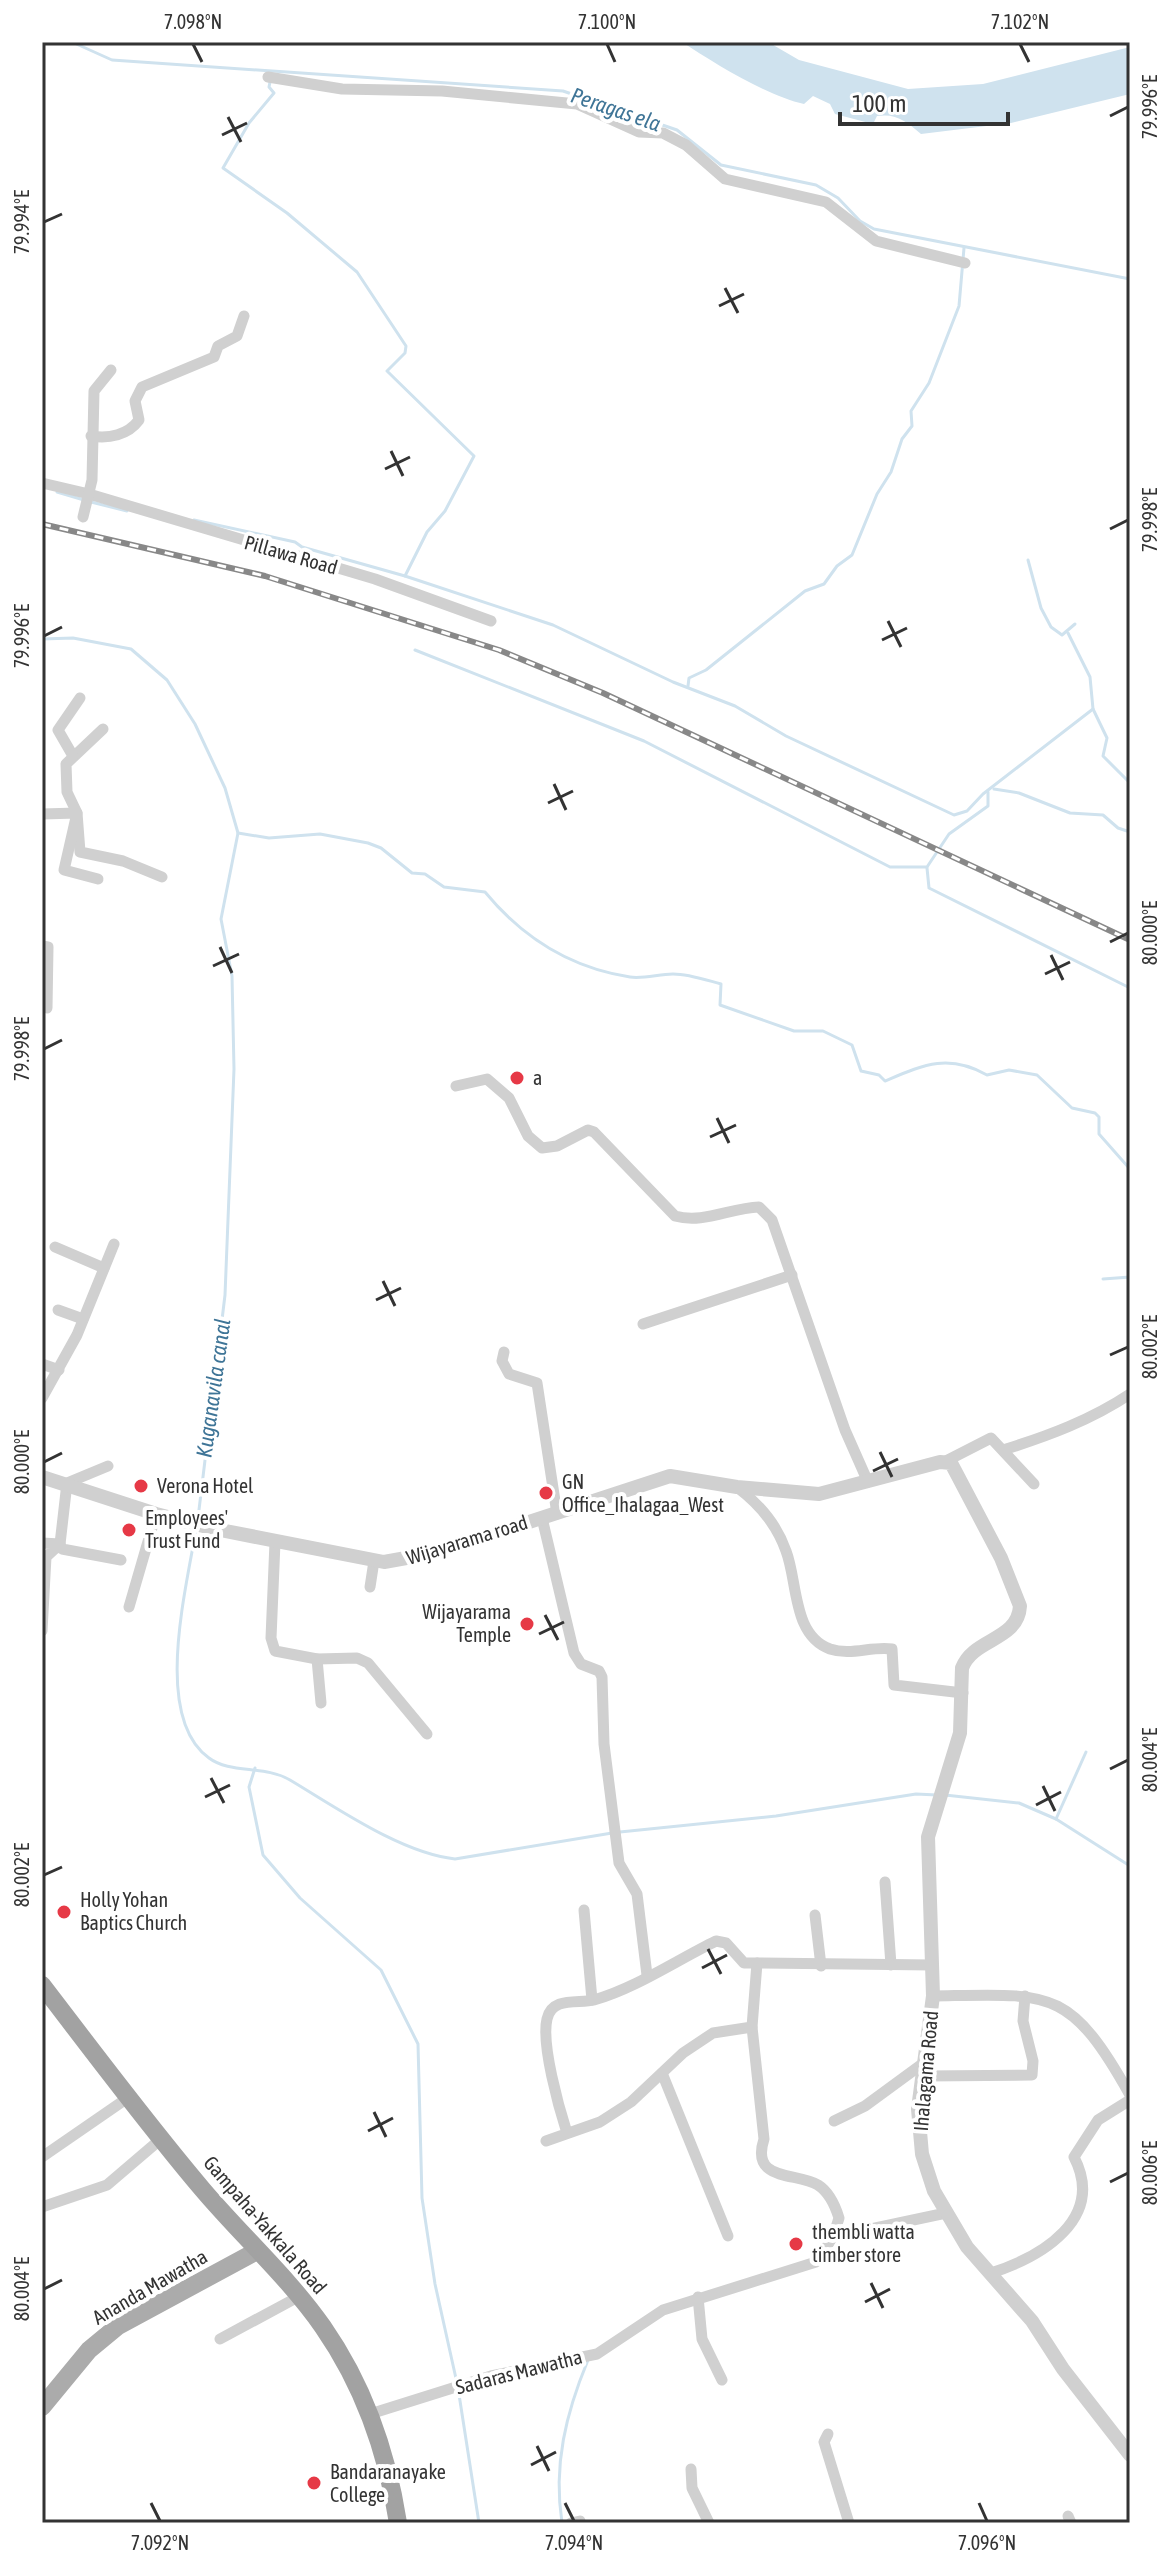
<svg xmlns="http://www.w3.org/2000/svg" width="1172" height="2565" font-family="'Asap Condensed',sans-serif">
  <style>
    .water { fill: #cfe2ee }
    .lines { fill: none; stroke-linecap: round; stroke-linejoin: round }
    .stream { stroke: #cfe2ee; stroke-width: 3 }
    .minor { stroke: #d0d0d0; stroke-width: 11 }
    .tertiary { stroke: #d0d0d0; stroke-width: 14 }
    .primary { stroke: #ababab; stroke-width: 18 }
    .trunk { stroke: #a2a2a2; stroke-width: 18 }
    .rail-casing { stroke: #888; stroke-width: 6 }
    .rail { stroke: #fff; stroke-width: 3; stroke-dasharray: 9; stroke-linecap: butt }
    .ticks { fill: none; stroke: #333; stroke-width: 3 }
    .poi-dot { fill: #e63946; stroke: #fff; stroke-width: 3 }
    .labels { text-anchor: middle; stroke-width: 8; stroke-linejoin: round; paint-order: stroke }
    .street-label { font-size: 20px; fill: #333; stroke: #fff }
    .poi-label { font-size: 20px; fill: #333; stroke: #fff; text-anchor: start }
    .water-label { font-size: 22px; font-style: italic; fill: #3f7597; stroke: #fff }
    .neatline { fill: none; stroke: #333; stroke-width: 3 }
    .ticks-label { font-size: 20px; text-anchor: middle; fill: #333 }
  </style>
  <rect width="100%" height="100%" fill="#fff"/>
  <path class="water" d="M682,42H768L799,60L908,89L983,84L1130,47V94L1011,123L921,134C907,122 897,113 877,116L873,124L835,114L830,104L813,96L804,104C767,96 714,63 682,42Z"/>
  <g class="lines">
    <g class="stream">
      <polyline points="72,42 112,60 563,91 677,130 721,165 816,185 838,198 860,221 874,229 1130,279"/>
      <polyline points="270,82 269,87 274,93 249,123 223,168 287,213 357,272 406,346 405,353 387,371 474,456 445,511 427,532 405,576 553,625 673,682 735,706 786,736 954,815 967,811 983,794 1093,709"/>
      <polyline points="57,492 84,500"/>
      <polyline points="91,502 127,511"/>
      <polyline points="194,520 295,542 302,547 405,576"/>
      <polyline points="1028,560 1041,608 1051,627 1062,635 1075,624"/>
      <polyline points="1068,633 1090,677 1093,709 1107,738 1103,756 1130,783"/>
      <polyline points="42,639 73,638 131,649 167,680 195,724 225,788 238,833 221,919 232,976 234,1069 225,1295 198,1518"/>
      <polyline points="415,650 644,741 890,867 927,867 949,834 988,806 988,792"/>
      <polyline points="688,686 689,678 706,670 805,591 824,584 837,566 852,555 877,494 891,472 902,439 912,426 911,411 929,383 959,306 964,248"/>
      <polyline points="994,789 1019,793 1070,813 1103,815 1118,828 1130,832"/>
      <path d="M238,833L269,838L320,834L368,843L381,848L412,873L425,874L444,887L485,892C522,937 571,968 630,977C644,979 659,974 673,974C689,974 706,980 721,984L720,1005L794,1031H823L852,1045L861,1071L879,1075L885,1081C923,1065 948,1053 987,1075L1009,1070L1037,1075L1072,1108L1095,1113L1099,1117V1134L1129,1168"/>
      <polyline points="927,868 929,888 1130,988"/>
      <polyline points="1103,1279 1130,1277"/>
      <path d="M196,1529C187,1587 152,1717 209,1758C230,1774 265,1765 290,1780C337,1808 401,1853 455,1859L612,1833"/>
      <polyline points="1086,1752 1056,1819 1130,1866"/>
      <polyline points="255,1768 249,1787 263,1855 300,1898 381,1970 418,2044 422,2198 435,2284 457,2383"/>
      <polyline points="945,1795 1019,1803 1056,1819"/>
      <polyline points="620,1832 776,1816 916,1794 937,1795"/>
      <polyline points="458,2388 479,2523"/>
      <path d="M562,2523C553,2465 566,2413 588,2360"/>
    </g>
    <g class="minor">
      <polyline points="268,77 342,89 442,91 577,104 639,132 663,133 686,145 725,179 826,202 876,241 965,263"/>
      <path d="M91,436C109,439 128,435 139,420L135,401L142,387L214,357L218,346L237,336L244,316"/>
      <polyline points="42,483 89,494 375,579 491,621"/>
      <polyline points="83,517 92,480 94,391 111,370"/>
      <polyline points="103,729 66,764 67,792 77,813 80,852 123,861 162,877"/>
      <polyline points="73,756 58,730 80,698"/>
      <polyline points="42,814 77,813 64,870 98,879"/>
      <polyline points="42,946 48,947 47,1008"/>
      <path d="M456,1086L487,1079L509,1098L528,1136L542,1148L557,1146L588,1130L594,1132L675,1216C703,1224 730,1208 759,1207L772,1220L845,1430L868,1482"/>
      <polyline points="55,1247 104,1268"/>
      <polyline points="58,1310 83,1319"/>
      <polyline points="643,1324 792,1275"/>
      <polyline points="504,1352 502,1361 509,1374 537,1383 557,1514"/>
      <polyline points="42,1364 59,1370"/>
      <polyline points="42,1398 77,1335 114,1244"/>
      <path d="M1003,1450C1048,1436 1091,1420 1130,1394"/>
      <polyline points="946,1461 991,1438 1034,1484"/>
      <polyline points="108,1466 67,1483 60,1544 62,1549 121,1560"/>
      <path d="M738,1488C759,1504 777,1525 786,1551C798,1582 792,1635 830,1649C851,1656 871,1646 892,1649L894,1685L963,1693"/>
      <polyline points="542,1518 574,1653 581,1664 599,1671 602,1677 604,1744 619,1863 637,1894 647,1975"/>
      <polyline points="275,1542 271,1638 275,1651 317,1659 357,1658 368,1663 427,1734"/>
      <polyline points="42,1543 60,1544 46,1557 42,1631"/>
      <polyline points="370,1587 374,1561"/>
      <polyline points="129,1607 156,1514"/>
      <polyline points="317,1659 321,1703"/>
      <polyline points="885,1882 891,1965"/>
      <polyline points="584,1910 592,2000"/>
      <polyline points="815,1915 821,1966"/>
      <polyline points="757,1963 932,1965"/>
      <path d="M933,1996C1050,1994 1069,1986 1130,2095"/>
      <path d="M752,2027L764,2139C750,2182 796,2172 818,2185C829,2192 835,2205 839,2218L833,2237"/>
      <polyline points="662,2073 728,2236"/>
      <polyline points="924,2076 1032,2075 1033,2061 1023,2021 1025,1996"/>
      <polyline points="834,2121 865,2106 925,2062"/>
      <path d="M546,2141L600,2122L631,2102L683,2053L713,2033L752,2027L757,1963H744L726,1943L716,1941C677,1960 636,1988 594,2000C579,2004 552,1996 547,2019C541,2044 559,2108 567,2133"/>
      <polyline points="42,2157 129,2097"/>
      <polyline points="42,2207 107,2185 162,2138"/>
      <path d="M991,2273C1041,2257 1106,2219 1074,2157L1098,2120L1130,2100"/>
      <polyline points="698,2297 702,2339 722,2380"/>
      <polyline points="220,2339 298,2297"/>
      <polyline points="370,2414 491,2376 597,2354 663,2310 816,2262 833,2237 946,2213"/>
      <polyline points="828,2434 824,2442 849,2523"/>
      <polyline points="691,2469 692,2488 709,2523"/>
      <polyline points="1068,2516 1071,2523"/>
      <polyline points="571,2523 580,2521"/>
    </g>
    <path class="tertiary" d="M42,1477L156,1514L215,1529L384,1562L434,1553L670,1476L737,1487L819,1494L940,1462L951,1463L1001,1558L1020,1606C1018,1641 973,1638 962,1668L960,1733L928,1837L933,1996L918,2109L922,2154L934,2191L967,2247L1032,2321L1063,2369L1130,2455"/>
    <polyline class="primary" points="42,2407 89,2350 118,2326 257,2251"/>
    <path class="trunk" d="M42,1985C95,2054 147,2124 203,2190C242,2236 288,2277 323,2327C364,2386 387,2452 398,2523"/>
    <g class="rail-casing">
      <polyline id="rail" points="42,524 265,576 499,650 603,693 1130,940"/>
    </g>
    <use href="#rail" class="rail"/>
  </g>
  <path class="ticks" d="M193,44L202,62M607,44L615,62M1020,44L1029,62M1110,116L1128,107M228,117L241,142M222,135L247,123M44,222L62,214M725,288L738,313M719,306L744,294M391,451L403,476M385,469L410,457M1110,529L1128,520M888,621L901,647M44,636L62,627M882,640L907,628M554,784L566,810M548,803L573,791M1110,942L1128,933M220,947L232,973M1051,955L1063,980M213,966L239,954M1045,974L1070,962M44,1049L62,1040M717,1118L729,1143M710,1137L736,1125M383,1281L395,1306M376,1300L401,1288M1110,1355L1128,1347M880,1452L892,1477M44,1462L62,1453M873,1471L898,1459M545,1615L558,1640M539,1634L564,1622M1110,1769L1128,1760M211,1778L224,1803M1043,1786L1055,1811M205,1797L230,1785M1036,1805L1061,1792M44,1875L62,1867M708,1949L721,1974M702,1968L727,1955M374,2112L386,2137M368,2131L393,2118M1110,2182L1128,2173M871,2283L883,2308M44,2289L62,2280M865,2302L890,2289M537,2446L549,2471M531,2465L556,2452M151,2503L160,2521M565,2503L574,2521M979,2503L987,2521"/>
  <g class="poi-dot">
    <circle cx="517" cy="1078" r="8"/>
    <circle cx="141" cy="1486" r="8"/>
    <circle cx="546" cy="1493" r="8"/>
    <circle cx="129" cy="1530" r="8"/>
    <circle cx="527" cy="1624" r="8"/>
    <circle cx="64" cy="1912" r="8"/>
    <circle cx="796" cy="2244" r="8"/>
    <circle cx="314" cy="2483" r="8"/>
  </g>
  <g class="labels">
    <g class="street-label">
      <text transform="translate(291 555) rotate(16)" y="7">Pillawa Road</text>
      <text transform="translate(467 1540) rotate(-17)" y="7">Wijayarama road</text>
      <text transform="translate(926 2071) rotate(-85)" y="7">Ihalagama Road</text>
      <text transform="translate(265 2225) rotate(49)" y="7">Gampaha-Yakkala Road</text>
      <text transform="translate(150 2287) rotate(-30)" y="7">Ananda Mawatha</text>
      <text transform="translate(519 2372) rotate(-14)" y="7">Sadaras Mawatha</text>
    </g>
    <g class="poi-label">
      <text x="533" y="1085">a</text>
      <text x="562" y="1489">GN<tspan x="562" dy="23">Office_Ihalagaa_West</tspan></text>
      <text x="157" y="1493">Verona Hotel</text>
      <text x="145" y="1525">Employees'<tspan x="145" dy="23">Trust Fund</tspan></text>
      <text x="511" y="1619" text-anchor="end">Wijayarama<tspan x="511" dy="23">Temple</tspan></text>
      <text x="80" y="1907">Holly Yohan<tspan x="80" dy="23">Baptics Church</tspan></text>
      <text x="812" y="2239">thembli watta<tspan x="812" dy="23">timber store</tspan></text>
      <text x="330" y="2479">Bandaranayake<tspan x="330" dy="23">College</tspan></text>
    </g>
    <g class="water-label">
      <text transform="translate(616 109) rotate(19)" y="8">Peragas ela</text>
      <text transform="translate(213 1388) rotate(-82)" y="8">Kuganavila canal</text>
    </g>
  </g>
  <rect width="1172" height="2565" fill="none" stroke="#ffffff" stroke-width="88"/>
  <path d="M840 112v12h168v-12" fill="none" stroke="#333333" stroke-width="4"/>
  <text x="852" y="112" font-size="24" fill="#333333" stroke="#ffffff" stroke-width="6" paint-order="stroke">100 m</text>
  <rect x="44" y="44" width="1084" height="2477" class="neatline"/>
  <g class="ticks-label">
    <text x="193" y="29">7.098°N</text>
    <text x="607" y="29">7.100°N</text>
    <text x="1020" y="29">7.102°N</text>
    <text transform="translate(1150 107) rotate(-90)" y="7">79.996°E</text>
    <text transform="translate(22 222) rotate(-90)" y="7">79.994°E</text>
    <text transform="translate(1150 520) rotate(-90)" y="7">79.998°E</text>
    <text transform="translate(22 636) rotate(-90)" y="7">79.996°E</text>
    <text transform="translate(1150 933) rotate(-90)" y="7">80.000°E</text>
    <text transform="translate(22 1049) rotate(-90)" y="7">79.998°E</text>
    <text transform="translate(1150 1347) rotate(-90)" y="7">80.002°E</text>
    <text transform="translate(22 1462) rotate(-90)" y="7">80.000°E</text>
    <text transform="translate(1150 1760) rotate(-90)" y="7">80.004°E</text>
    <text transform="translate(22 1875) rotate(-90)" y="7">80.002°E</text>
    <text transform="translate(1150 2173) rotate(-90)" y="7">80.006°E</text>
    <text transform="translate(22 2289) rotate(-90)" y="7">80.004°E</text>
    <text x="160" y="2550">7.092°N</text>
    <text x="574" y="2550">7.094°N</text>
    <text x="987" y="2550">7.096°N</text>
  </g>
</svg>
